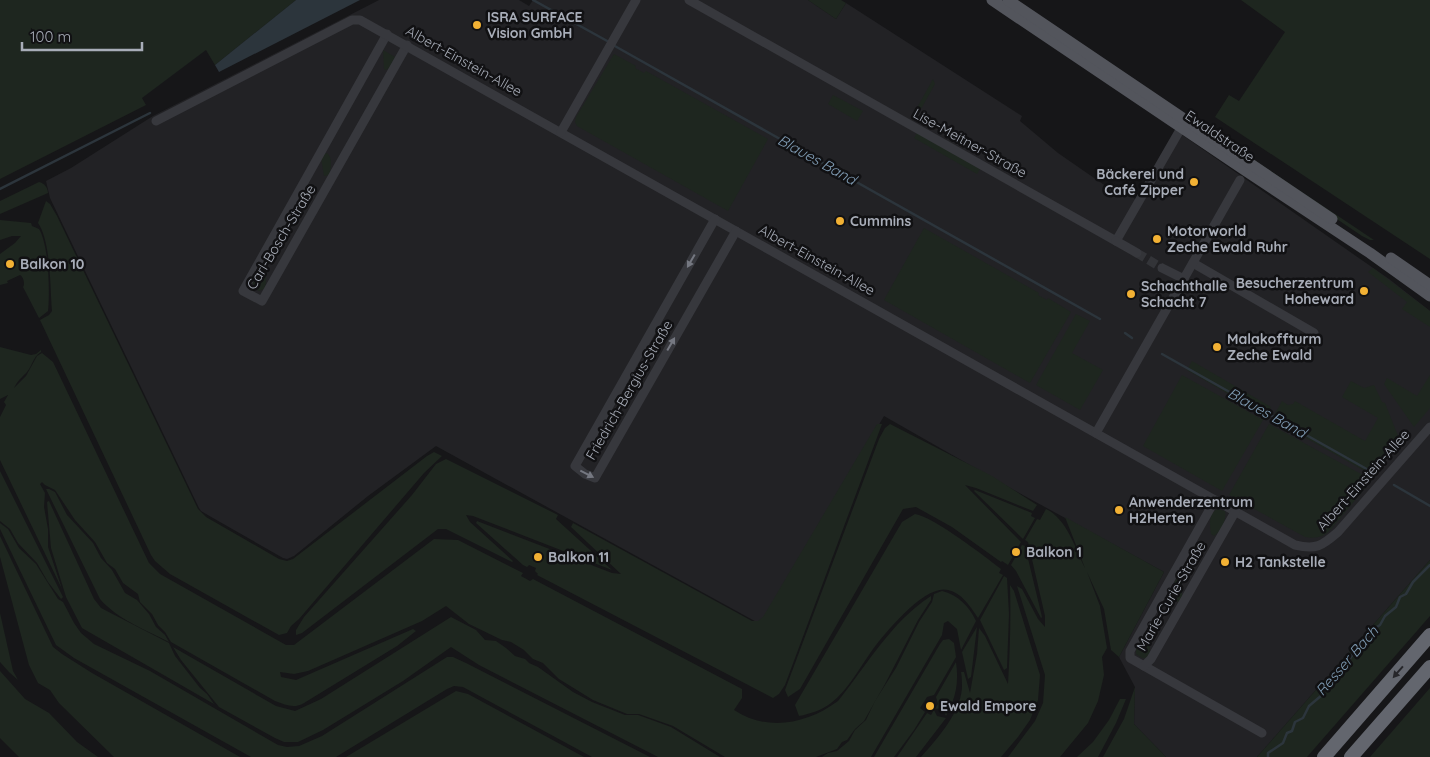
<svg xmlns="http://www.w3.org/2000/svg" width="1430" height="757" font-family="Quicksand,sans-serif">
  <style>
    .built { fill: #222225 }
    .green { fill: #1e261f }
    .water { fill: #2c353c }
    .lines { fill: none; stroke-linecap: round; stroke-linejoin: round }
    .stream { stroke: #2c353c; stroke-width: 2.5 }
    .minor-tunnel { stroke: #333438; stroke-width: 9; stroke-dasharray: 9 4.5; stroke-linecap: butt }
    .minor { stroke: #37383d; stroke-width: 9 }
    .major { stroke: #53555c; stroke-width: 11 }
    .highway { stroke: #63666e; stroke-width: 14 }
    .oneway { fill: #757881 }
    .oneway2 { fill: #26262a }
    .poi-dot { fill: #f2b134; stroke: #111113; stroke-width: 2 }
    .labels { text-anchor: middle; stroke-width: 5; stroke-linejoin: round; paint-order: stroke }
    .poi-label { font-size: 14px; font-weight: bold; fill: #a8adb8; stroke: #111113; text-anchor: start }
    .street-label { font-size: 14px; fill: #a8adb8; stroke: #111113 }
    .water-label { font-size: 15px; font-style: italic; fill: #7f9bb3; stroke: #111113 }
  </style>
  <rect width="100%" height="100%" fill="#161618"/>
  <polygon class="built" points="379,0 519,0 529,6 533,0 808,0 836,19 846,3 1022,116 1020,121 1058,153 1110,189 1113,183 1138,201 1178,132 1389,279 1430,311 1430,560 1257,757 1166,757 1134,724 1135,687 1119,657 1164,572 1012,489 884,416 762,625 436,446 368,496 294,556 287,559 283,558 213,518 201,511 199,508 50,198 46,181 71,168 153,116"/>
  <g class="green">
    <polygon points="0,0 296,0 215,65 206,50 142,98 146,105 0,179"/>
    <polygon points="808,0 841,0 846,3 836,19"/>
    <polygon points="1241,0 1430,0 1430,259 1215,117 1229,95 1239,101 1285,32"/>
    <polygon points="383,50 395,57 389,68 386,70 384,69"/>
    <polygon points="614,54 636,66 635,68 644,73 646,71 768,139 728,211 577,126 575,122 576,117"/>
    <polygon points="933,79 935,84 916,118 912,117"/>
    <polygon points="833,95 863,111 857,121 828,104"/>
    <polygon points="1205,127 1374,240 1370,240 1362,236 1203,129"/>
    <polygon points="917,133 980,169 977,174 914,138"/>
    <path d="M327,153C333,158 331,168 329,175L324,176L321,158L324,154Z"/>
    <path d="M39,182C44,183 48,188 48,193L0,214V201Z"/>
    <path d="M46,201L50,204L57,216L198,509L206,517L279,559L287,561L293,559L427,456L434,452L442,456L424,473L299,619L291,626L287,633L279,635L170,574L155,561L151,555L40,320L49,315L52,311C50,287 51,242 38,223Z"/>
    <path d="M0,220L31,223L32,226L39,229C49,245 50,293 48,311L39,318L23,287C25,285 24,277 20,275L7,281L8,283L0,285V254L15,243L21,236H12L0,240Z"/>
    <polygon points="924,228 1039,293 1038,295 1047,300 1048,298 1071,312 1030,383 884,300"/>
    <path d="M260,268H262C267,272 267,284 264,289L259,291L255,289L252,282Z"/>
    <polygon points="1373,268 1430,311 1430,327 1402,309 1407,302 1368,272"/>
    <polygon points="1076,314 1090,321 1072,353 1103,370 1080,410 1036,385"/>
    <path d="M0,347L31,355L36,354L41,350V352C32,357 32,369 24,375C20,379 17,382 14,388L26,376L37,356L42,353L53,362L149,563L160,574L286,645H294L434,539L458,540L523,573L521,576L530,581L533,579L742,689V698L734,710C767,732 807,724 838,701C867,665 891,622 931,596V600L918,620L885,684L864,721L855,729L847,740L842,742L837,749L816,757H725L673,726L639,714H627L593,700L559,679L543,663L533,659L524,650L511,642L502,640L469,624L446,606L422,621L308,671L294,674L280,672L281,677L296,680L413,629L416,631L397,646L304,703C294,709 286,705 275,701L171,642L165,632L158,625L152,614L140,602L138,594L123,583L115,569L107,563L95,542L75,520L55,490L45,485L42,482L40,484L45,493L44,507L48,529V547L62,589L0,460V417L6,405L4,402L8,395L0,399Z"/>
    <polygon points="1192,361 1271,407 1266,416 1187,370"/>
    <polygon points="1182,375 1263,420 1222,491 1143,446"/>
    <polygon points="1430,375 1430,408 1414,427 1384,384 1387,378 1417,396"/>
    <polygon points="1351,381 1364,388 1374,385 1382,402 1385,403 1400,441 1372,475 1272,419 1282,401 1288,405 1293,404 1295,401 1365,441 1378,418 1342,397"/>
    <polygon points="877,424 882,424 785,685 779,694 773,698 537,575 538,574 535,571 536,568 529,565 527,567 523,565 476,523 477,521 612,573 621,574 571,527 573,523 752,621 758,621 763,617"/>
    <polygon points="890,424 992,476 1037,505 1033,511 976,488 965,485 1021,542 1008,565 1002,561 1001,562 952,527 916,507 903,509 800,689 788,697 785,690 879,439 885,428"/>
    <path d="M1269,424L1372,480L1331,529C1324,537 1316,539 1305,537L1229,495Z"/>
    <polygon points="446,459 558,515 556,519 612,570 473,516 466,515 470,522 513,561 512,562 446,529 438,529 302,633 296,635 296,630 304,617 412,495 436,464"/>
    <polygon points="0,471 63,597 61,599 48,582 37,563 18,543 10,529 0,521"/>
    <path d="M46,489H49L55,492L67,515L93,543L101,558L112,570L125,593L137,600L149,614L156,627L165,635L169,642C146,630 117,619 100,599Z"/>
    <polygon points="975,490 1032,513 1031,516 1035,518 1023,539 974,491"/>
    <polygon points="49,501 94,599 101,608 169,643 175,656 200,688 207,694 214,704 82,628 66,597 51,548 47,502"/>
    <path d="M1046,509C1067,519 1075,548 1085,568L1065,517L1164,572L1119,657L1111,650L1104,609L1087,572L1100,606L1107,648L1102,657L1104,675L1098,701L1088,723L1060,757H1008L1035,721L1043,703L1045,675L1017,586L1022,589L1038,619L1045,627V616L1028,542L1025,540L1037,519L1040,520Z"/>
    <path d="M1217,509L1225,511C1227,520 1221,531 1214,536L1211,534C1210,525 1208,514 1217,509Z"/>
    <path d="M915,514C934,517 984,556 1001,569L999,573L1003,575L978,618C970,606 962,593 948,590C925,584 886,632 873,649C860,667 849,689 831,703C822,710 810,714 799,716L795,705L902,522Z"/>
    <polygon points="0,523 8,529 19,548 36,564 58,599 63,602 74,623 81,633 94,644 150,671 278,745 287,747 299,746 322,736 447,657 453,657 466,663 650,757 592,757 463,687 454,686 447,689 336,757 251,757 74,658 56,645 0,529"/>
    <polygon points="0,536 53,647 62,654 92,673 240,757 114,757 59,703 50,690 38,683 29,665 0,557"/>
    <polygon points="1022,545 1025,546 1042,617 1041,618 1016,571 1011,565"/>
    <polygon points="1430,560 1430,616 1307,757 1257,757"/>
    <polygon points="1004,576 1007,578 1009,614 1007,668 1004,670 980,620"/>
    <polygon points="1178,577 1182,580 1182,596 1178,602 1173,597 1174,583"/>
    <path d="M1010,585L1014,591L1040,675L1038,700L1030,720L1018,737L1001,757H921C937,739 960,714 962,688C962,683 962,677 961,672H964L970,693L977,654L979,628L985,636L1008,684C1010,650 1011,618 1010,585Z"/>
    <path d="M942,591C958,595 969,606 976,621L961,650L957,629L948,621L944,623L942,635L871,757H822L828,753L837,751L849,741L855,730L866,720L875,701L896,668L919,622L932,602L934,594Z"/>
    <polygon points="0,613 13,671 18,680 9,672 0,662"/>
    <polygon points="451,617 476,630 485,640 496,641 506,648 515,656 525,659 529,663 538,667 573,692 592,702 625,715 638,715 671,727 720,757 658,757 479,665 451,647 403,681 323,730 298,742 284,742 275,738 219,707 181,660 173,647 276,706 295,711 321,699"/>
    <polygon points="977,627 971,677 968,679 962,652"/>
    <polygon points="1146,635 1149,636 1150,653 1146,658 1142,658 1136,654 1136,649"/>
    <polygon points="949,639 954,643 956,657 934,695 927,697 920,708 925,712 914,730 894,757 874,757 940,644 943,640"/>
    <path d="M956,662C959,682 956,698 946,716L942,708L935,709L938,704L936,697Z"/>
    <polygon points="0,671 25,699 49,713 77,742 98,757 19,757 0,738"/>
    <polygon points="1135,687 1134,724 1166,757 1103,757 1124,719"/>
    <polygon points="1430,688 1430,757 1370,757"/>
    <polygon points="456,691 468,694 584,757 346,757"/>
    <polygon points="1120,699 1126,699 1116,723 1098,757 1077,757 1093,742 1109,720"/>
    <polygon points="934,710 937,716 946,718 916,757 897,757 927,713 931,715"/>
  </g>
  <polygon class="water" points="296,0 360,0 219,72 215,65"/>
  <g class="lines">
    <g class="stream">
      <polyline points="533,0 609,42"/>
      <polyline points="613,45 1100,319"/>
      <polyline points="0,189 150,113"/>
      <polyline points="1125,333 1132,338"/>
      <polyline points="1162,354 1372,472"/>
      <polyline points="1394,485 1430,506"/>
      <polyline points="1268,757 1268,753 1283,743 1287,733 1292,731 1295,722 1303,718 1309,706 1322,695 1325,687 1336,678 1353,654 1362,646 1365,639 1371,636 1375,628 1380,625 1385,616 1396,607 1400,597 1406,594 1413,582 1430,565"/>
    </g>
    <polyline class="minor-tunnel" points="1137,253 1162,268"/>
    <g class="minor">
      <polyline points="689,0 1116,241 1184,123"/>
      <polyline points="387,34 243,291 262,301 407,45"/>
      <path d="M156,121L352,20H360L1295,545C1316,550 1322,546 1338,532L1430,427"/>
      <polyline points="561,132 636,0"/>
      <polyline points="715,219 575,466 585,474 595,478 736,231"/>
      <polyline points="1116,241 1137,253"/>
      <polyline points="1193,263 1314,333"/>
      <polyline points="1162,268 1184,279"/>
      <polyline points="1096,433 1240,180"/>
      <polyline points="1215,500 1130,651 1130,658 1262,733"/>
      <polyline points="1144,666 1151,659 1235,512"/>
    </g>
    <g class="major">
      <polyline points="992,0 1246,171 1370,253 1430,296"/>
      <polyline points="1008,0 1332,219"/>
      <polyline points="1391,258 1430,285"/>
    </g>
    <g class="highway">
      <polyline points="1324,757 1430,635"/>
      <polyline points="1351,757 1430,667"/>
    </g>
  </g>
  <defs><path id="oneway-solid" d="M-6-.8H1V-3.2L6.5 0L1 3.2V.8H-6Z" transform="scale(1.25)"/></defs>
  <g class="oneway">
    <use href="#oneway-solid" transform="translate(691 261) rotate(120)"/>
    <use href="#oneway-solid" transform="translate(671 344) rotate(-60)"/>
    <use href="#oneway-solid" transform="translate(587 474) rotate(27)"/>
  </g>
  <use class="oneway2" href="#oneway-solid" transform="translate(1398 672) rotate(131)"/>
  <g class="poi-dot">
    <circle cx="477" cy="25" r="5"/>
    <circle cx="1194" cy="182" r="5"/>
    <circle cx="840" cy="221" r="5"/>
    <circle cx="1157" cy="239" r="5"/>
    <circle cx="10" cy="264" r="5"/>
    <circle cx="1364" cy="291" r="5"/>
    <circle cx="1131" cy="294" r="5"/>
    <circle cx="1217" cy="347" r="5"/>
    <circle cx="1119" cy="510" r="5"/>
    <circle cx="1016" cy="552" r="5"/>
    <circle cx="538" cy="557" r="5"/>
    <circle cx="1225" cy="562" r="5"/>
    <circle cx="930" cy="706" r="5"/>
  </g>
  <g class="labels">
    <g class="poi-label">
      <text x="487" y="22">ISRA SURFACE<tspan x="487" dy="16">Vision GmbH</tspan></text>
      <text x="1184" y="179" text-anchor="end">Bäckerei und<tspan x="1184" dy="16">Café Zipper</tspan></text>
      <text x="850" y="226">Cummins</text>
      <text x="1167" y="236">Motorworld<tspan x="1167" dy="16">Zeche Ewald Ruhr</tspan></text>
      <text x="20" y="269">Balkon 10</text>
      <text x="1354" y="288" text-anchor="end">Besucherzentrum<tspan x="1354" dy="16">Hoheward</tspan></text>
      <text x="1141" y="291">Schachthalle<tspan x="1141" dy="16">Schacht 7</tspan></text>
      <text x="1227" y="344">Malakoffturm<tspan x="1227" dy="16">Zeche Ewald</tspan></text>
      <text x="1129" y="507">Anwenderzentrum<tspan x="1129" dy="16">H2Herten</tspan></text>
      <text x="1026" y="557">Balkon 1</text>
      <text x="548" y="562">Balkon 11</text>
      <text x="1235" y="567">H2 Tankstelle</text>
      <text x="940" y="711">Ewald Empore</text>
    </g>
    <g class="street-label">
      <text transform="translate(464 61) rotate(29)" y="5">Albert-Einstein-Allee</text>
      <text transform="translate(1220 136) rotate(34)" y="5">Ewaldstraße</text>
      <text transform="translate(970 143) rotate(29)" y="5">Lise-Meitner-Straße</text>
      <text transform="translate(281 237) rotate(-59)" y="5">Carl-Bosch-Straße</text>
      <text transform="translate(817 260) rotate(29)" y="5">Albert-Einstein-Allee</text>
      <text transform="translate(629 390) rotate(-60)" y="5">Friedrich-Bergius-Straße</text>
      <text transform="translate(1363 480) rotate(-48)" y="5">Albert-Einstein-Allee</text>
      <text transform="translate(1171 596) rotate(-60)" y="5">Marie-Curie-Straße</text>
    </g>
    <g class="water-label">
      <text transform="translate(817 160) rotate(29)" y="5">Blaues Band</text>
      <text transform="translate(1267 413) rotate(29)" y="5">Blaues Band</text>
      <text transform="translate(1347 661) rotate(-49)" y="5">Resser Bach</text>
    </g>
  </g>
  <path d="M22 42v8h120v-8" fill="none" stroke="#a8adb8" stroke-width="2.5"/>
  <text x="30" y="42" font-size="15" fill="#a8adb8" stroke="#111113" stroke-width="4" paint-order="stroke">100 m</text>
</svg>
